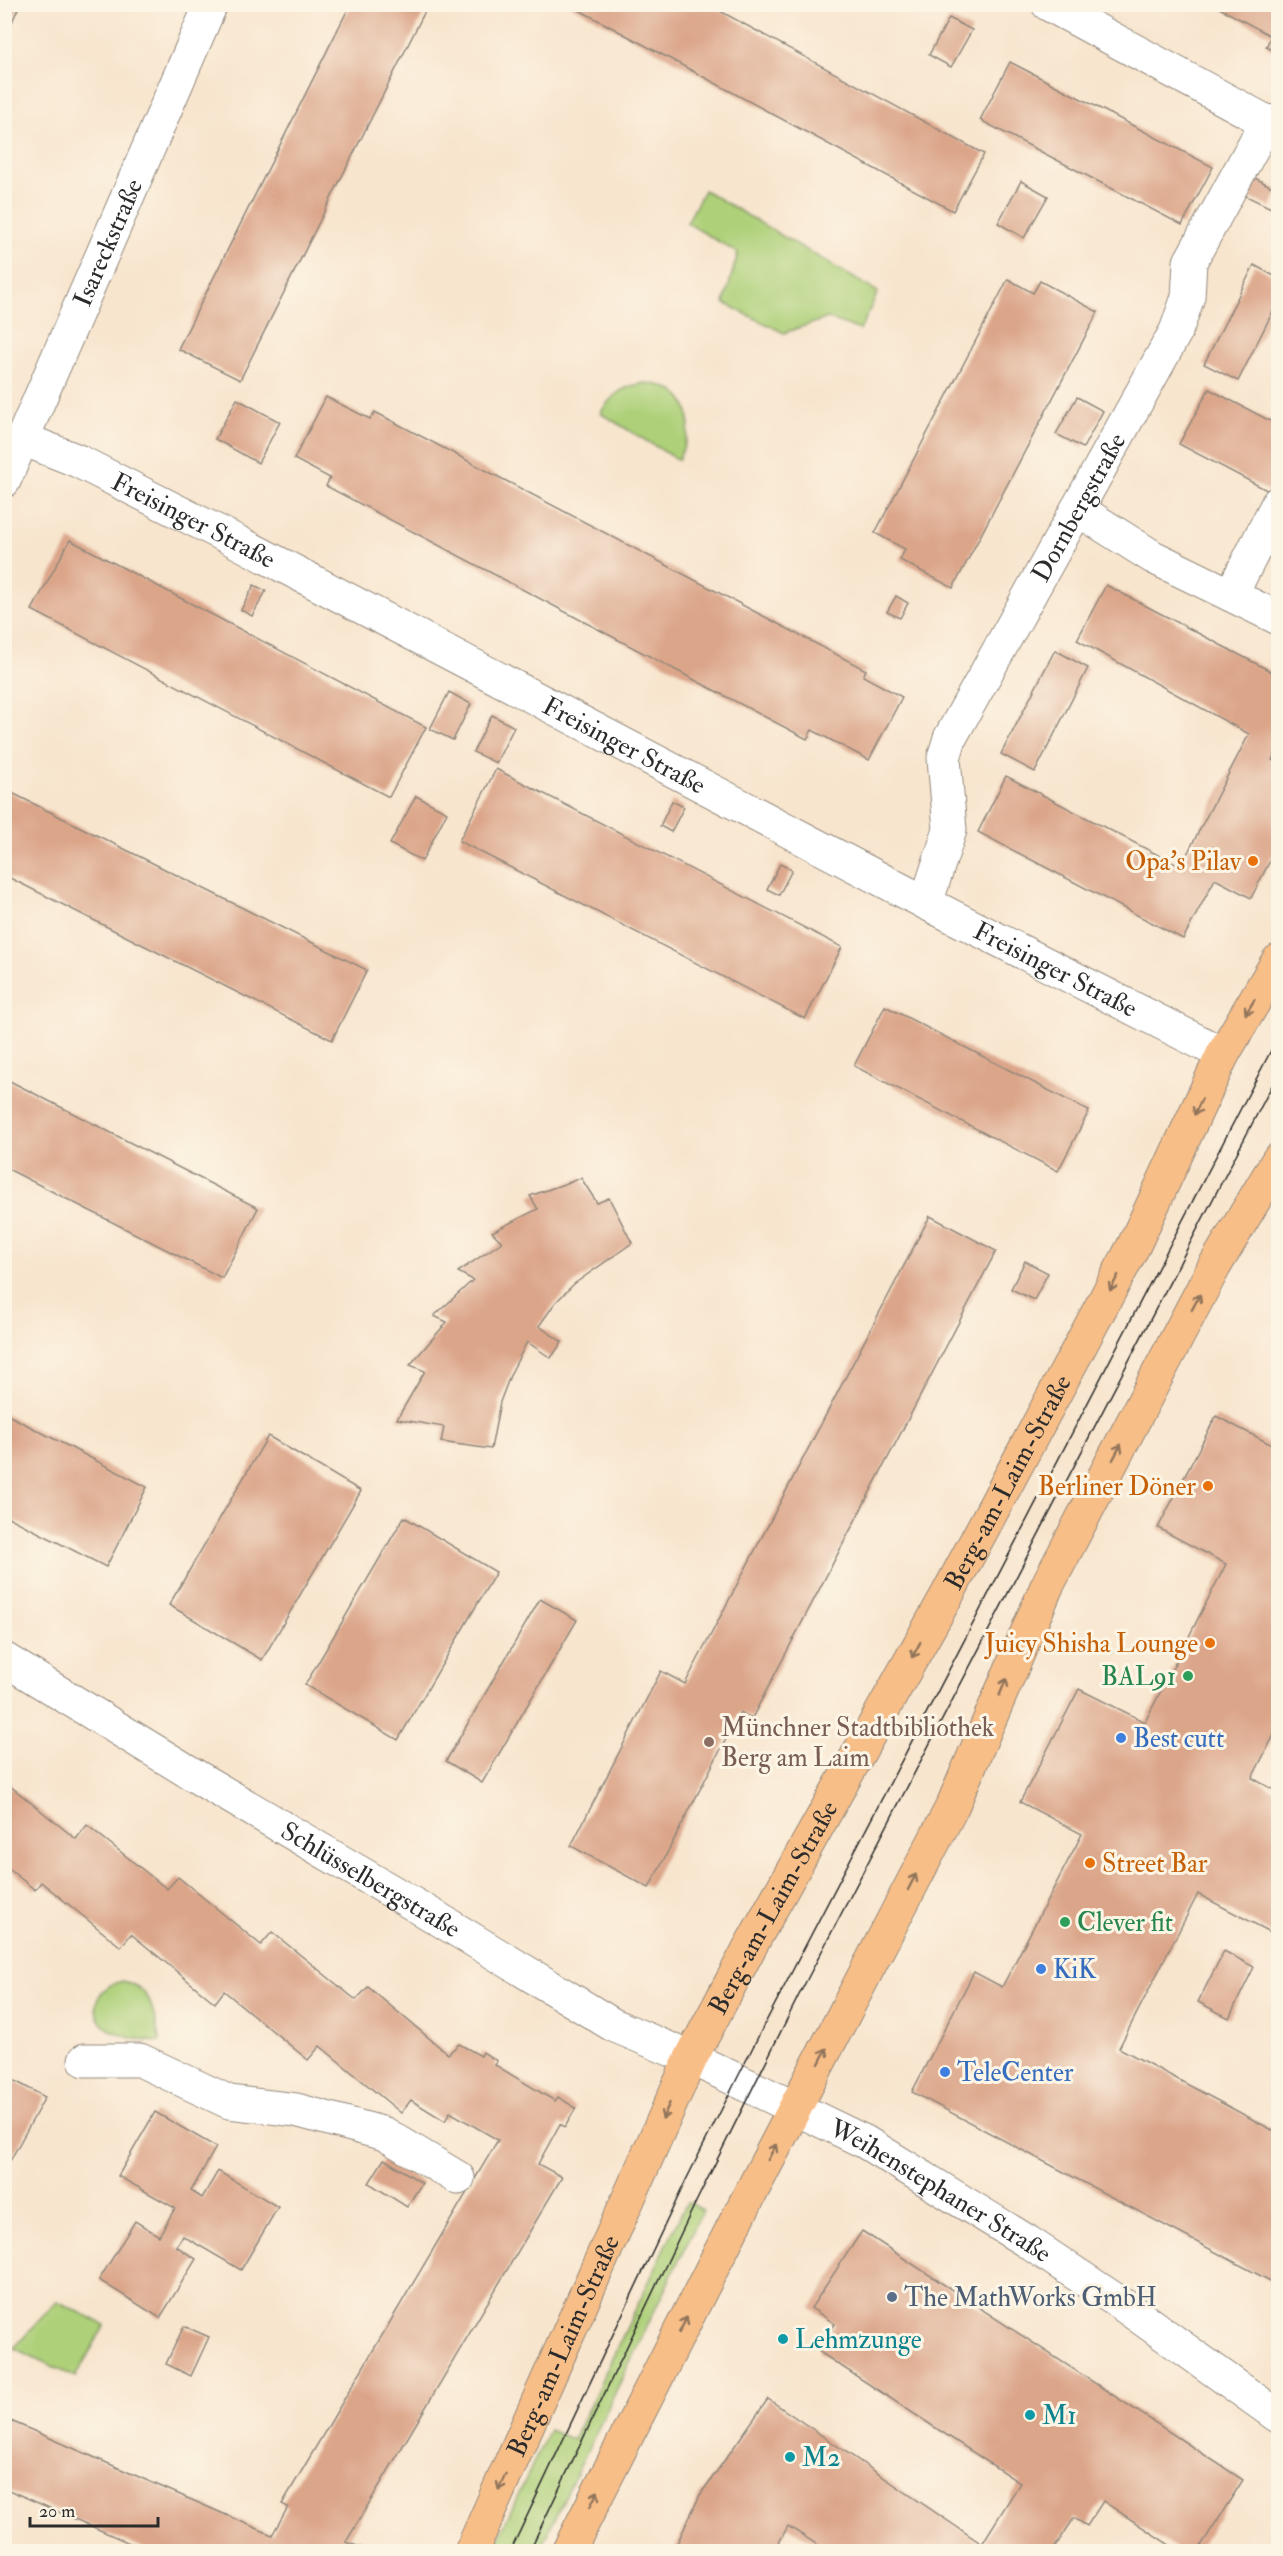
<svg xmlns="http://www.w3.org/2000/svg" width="1283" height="2556" font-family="'IM FELL Double Pica',serif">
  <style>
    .green { fill: #add078; stroke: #6c7e52; stroke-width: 1.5 }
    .building { fill: #dba589 }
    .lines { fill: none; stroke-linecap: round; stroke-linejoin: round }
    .minor-casing { stroke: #92887c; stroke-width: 35 }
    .major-casing { stroke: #92887c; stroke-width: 35 }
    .minor { stroke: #fff; stroke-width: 33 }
    .major { stroke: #f7be88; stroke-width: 33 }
    .tram { stroke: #2b2b2b; stroke-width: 1.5 }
    .oneway { stroke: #91745a }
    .food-dot { fill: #e8710a; stroke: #fcf5e5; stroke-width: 2 }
    .leisure-dot { fill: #2e9e5b; stroke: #fcf5e5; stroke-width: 2 }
    .shop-dot { fill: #3f7fe0; stroke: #fcf5e5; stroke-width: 2 }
    .education-dot { fill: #8d6e63; stroke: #fcf5e5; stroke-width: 2 }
    .service-dot { fill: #5c6f8a; stroke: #fcf5e5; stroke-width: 2 }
    .culture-dot { fill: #0f9aa8; stroke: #fcf5e5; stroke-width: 2 }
    .labels { text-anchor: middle; stroke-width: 6; stroke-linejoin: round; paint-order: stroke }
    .street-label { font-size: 26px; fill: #2b2b2b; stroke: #fcf5e5 }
    .food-label { font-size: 26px; fill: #c56008; stroke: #fcf5e5; text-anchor: end }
    .leisure-label { font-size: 26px; fill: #27864d; stroke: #fcf5e5; text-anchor: end }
    .education-label { font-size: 26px; fill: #785e54; stroke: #fcf5e5; text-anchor: start }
    .shop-label { font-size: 26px; fill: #366cbe; stroke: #fcf5e5; text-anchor: start }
    .service-label { font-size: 26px; fill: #4e5e75; stroke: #fcf5e5; text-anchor: start }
    .culture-label { font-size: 26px; fill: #0d838f; stroke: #fcf5e5; text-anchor: start }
  </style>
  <rect width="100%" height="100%" fill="#fcf5e5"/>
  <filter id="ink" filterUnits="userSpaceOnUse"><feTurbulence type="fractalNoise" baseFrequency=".0167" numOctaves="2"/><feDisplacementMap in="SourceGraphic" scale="12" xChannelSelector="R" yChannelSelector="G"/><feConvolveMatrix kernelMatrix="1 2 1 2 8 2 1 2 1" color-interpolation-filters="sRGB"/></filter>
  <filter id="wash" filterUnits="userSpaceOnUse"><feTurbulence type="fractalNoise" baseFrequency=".008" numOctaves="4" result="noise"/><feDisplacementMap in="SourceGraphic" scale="24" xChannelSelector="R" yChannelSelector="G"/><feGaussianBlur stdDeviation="1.35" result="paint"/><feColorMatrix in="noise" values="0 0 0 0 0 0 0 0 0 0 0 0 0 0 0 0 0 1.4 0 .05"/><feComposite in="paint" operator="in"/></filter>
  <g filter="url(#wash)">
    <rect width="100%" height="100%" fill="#f8e5ce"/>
    <g class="green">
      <polygon points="704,190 878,292 860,330 828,318 784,333 724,303 738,253 687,223"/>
      <path d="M645,383C694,387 697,422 678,460L600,413C614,393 621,387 645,383Z"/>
      <path d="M123,1981C156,1989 152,2015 160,2041C146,2043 111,2035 102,2023C87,2004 103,1984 123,1981Z"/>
      <polygon points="687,2202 703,2210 539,2551 492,2551 549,2430 573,2440"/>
      <polygon points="57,2301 105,2325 75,2377 14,2348"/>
    </g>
    <g id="blocks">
      <g class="building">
        <polygon points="4,4 20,4 4,40"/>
        <polygon points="568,4 707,4 984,154 953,211"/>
        <polygon points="1212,4 1278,4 1278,53 1266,47 1271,36"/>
        <polygon points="350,5 428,5 240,380 178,349"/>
        <polygon points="949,18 972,30 951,67 929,55"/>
        <polygon points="1010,62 1213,167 1182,225 980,120"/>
        <polygon points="1253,177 1278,190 1271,208 1244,195"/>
        <polygon points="1021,181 1048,196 1024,238 998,223"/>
        <polygon points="1254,265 1278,278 1278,301 1238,381 1204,364"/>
        <polygon points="1008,279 1033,293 1040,281 1098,312 953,588 900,560 905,549 875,533"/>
        <polygon points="1209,389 1278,425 1278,496 1179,444"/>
        <polygon points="326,397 370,419 375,412 866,670 863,676 902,697 869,760 812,730 807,739 326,486 330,478 294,459"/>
        <polygon points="1077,397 1103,411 1083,448 1056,434"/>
        <polygon points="237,399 280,422 258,463 215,439"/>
        <polygon points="70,540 426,727 389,797 32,610"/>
        <polygon points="254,585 266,591 252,616 241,610"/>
        <polygon points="1106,585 1278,675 1278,748 1272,760 1278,763 1278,845 1251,898 1215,879 1183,939 978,832 1006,776 1181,867 1183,862 1249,734 1077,640"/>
        <polygon points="896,596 908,603 900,618 887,612"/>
        <polygon points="1055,650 1088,668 1035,772 1001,754"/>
        <polygon points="449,692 471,704 453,740 430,729"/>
        <polygon points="492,715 514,727 496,763 473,752"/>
        <polygon points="496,769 842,947 805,1019 459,841"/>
        <polygon points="4,789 367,970 332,1040 4,875"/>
        <polygon points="416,796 447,812 422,861 390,844"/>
        <polygon points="672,801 684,807 671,832 660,826"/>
        <polygon points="780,864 792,870 779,895 767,889"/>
        <polygon points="885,1006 1089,1111 1058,1171 854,1066"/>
        <polygon points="4,1078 258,1208 222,1278 4,1167"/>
        <polygon points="581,1178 597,1203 609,1198 632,1243 574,1284 555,1303 539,1326 562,1342 551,1358 527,1342 511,1373 500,1402 491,1449 441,1442 444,1427 397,1419 425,1371 410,1365 447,1322 434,1316 473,1280 458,1272 502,1242 492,1232 538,1209 530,1196"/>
        <polygon points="930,1216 996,1251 752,1718 740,1712 649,1888 571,1846 661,1671 685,1684"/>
        <polygon points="1025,1261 1048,1273 1034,1300 1011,1289"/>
        <polygon points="4,1413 147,1487 106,1567 4,1515"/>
        <polygon points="1216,1416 1278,1448 1278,1727 1252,1778 1278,1792 1278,1936 1198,1894 1119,2048 1278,2133 1278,2285 912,2092 974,1972 1002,1987 1082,1834 1020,1802 1079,1689 1145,1722 1226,1564 1158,1528"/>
        <polygon points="268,1436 361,1491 262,1660 169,1605"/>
        <polygon points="404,1517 496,1572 398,1740 305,1685"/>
        <polygon points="540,1599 577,1620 482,1783 446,1761"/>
        <polygon points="4,1781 76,1839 87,1825 167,1889 178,1877 261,1945 272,1932 356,2000 368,1987 448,2054 459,2044 481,2056 483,2052 497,2061 495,2065 555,2101 558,2097 576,2108 565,2127 560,2124 538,2164 562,2177 346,2542 363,2548 362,2552 150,2552 4,2488 4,2418 272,2535 288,2507 282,2504 498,2140 450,2112 445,2121 411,2100 401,2113 320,2046 308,2060 224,1991 215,2003 131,1934 121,1947 41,1882 35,1890 4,1865"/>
        <polygon points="1224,1951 1254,1967 1229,2018 1198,2002"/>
        <polygon points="4,2075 45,2097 4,2172"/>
        <polygon points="155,2112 216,2147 191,2191 202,2198 218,2171 278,2207 241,2270 183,2236 176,2246 196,2259 160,2318 99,2280 135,2221 159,2236 175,2208 118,2176"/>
        <polygon points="384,2159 422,2183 407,2207 369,2183"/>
        <polygon points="862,2231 1243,2480 1197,2552 1180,2552 1103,2501 1087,2526 1074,2518 1052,2552 829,2552 788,2526 774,2552 673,2552 700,2495 768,2399 982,2544 1020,2483 818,2351 835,2324 811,2308"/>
        <polygon points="184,2326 209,2337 191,2376 166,2364"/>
      </g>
    </g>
  </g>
  <g filter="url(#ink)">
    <use href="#blocks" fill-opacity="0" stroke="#92887c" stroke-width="1.5"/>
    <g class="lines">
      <g class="minor-casing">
        <g id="minor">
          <polyline points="1048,4 1278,128"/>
          <path id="s1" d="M23,439L78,461L232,539L926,903L1223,1054"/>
          <path id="s2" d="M4,481L211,4"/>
          <polyline points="1077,509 1153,557 1278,618"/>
          <polyline points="1232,593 1278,503"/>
          <path id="s3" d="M926,903L950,830L944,758L950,738L1176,331L1188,297L1190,262L1267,121"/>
          <path id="s4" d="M4,1659L207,1783L437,1918L613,2025L691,2058L865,2142L1028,2242L1123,2305L1278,2416"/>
          <polyline points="85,2060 140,2060 229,2102 296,2110 385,2134 458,2178"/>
        </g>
      </g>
      <g class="major-casing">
        <g id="major">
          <path id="s5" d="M471,2552L691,2058L752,1943L945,1599L1134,1245L1223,1054L1278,961"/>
          <polyline points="568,2552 732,2229 952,1807 1047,1586 1214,1267 1278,1160"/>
        </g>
      </g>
      <use href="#minor" class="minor"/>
      <use href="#major" class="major"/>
      <g class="tram">
        <polyline points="510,2552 687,2178 759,2035 1278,1037"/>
        <polyline points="529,2552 694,2206 799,1995 1278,1074"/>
      </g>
    </g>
    <defs><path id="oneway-shaft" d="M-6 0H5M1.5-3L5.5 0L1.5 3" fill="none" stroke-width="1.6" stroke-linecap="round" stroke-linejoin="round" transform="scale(1.5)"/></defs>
    <g class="oneway">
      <use href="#oneway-shaft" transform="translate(1250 1007) rotate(121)"/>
      <use href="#oneway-shaft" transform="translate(1198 1107) rotate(115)"/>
      <use href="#oneway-shaft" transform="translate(1114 1283) rotate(118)"/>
      <use href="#oneway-shaft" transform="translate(1196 1302) rotate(-62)"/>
      <use href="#oneway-shaft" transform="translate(1117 1452) rotate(-62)"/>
      <use href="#oneway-shaft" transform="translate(916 1650) rotate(119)"/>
      <use href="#oneway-shaft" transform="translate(1003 1687) rotate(-67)"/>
      <use href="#oneway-shaft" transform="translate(912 1882) rotate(-63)"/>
      <use href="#oneway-shaft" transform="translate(823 2056) rotate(-63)"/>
      <use href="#oneway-shaft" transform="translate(666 2111) rotate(114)"/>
      <use href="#oneway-shaft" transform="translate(772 2152) rotate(-62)"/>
      <use href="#oneway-shaft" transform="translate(683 2325) rotate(-63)"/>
      <use href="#oneway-shaft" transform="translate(502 2482) rotate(114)"/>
      <use href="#oneway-shaft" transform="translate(594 2499) rotate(-63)"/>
    </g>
  </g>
  <g class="food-dot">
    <circle cx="1253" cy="861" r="6"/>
    <circle cx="1208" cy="1486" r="6"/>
    <circle cx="1210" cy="1643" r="6"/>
    <circle cx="1090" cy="1863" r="6"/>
  </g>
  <g class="leisure-dot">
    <circle cx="1188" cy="1676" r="6"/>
    <circle cx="1065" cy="1922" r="6"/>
  </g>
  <g class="shop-dot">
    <circle cx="1121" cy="1738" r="6"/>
    <circle cx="1041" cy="1969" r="6"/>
    <circle cx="945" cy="2072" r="6"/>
  </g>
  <circle class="education-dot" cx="709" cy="1742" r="6"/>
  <circle class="service-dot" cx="892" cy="2297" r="6"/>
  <g class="culture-dot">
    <circle cx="783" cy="2339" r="6"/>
    <circle cx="1030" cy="2415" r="6"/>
    <circle cx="790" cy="2457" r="6"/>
  </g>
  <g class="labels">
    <g class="street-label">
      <text dy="9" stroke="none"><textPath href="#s2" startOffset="260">Isareckstraße</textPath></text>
      <text dy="9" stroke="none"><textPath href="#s3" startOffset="434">Dornbergstraße</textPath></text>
      <text dy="9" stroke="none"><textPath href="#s1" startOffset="189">Freisinger Straße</textPath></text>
      <text dy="9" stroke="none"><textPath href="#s1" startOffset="675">Freisinger Straße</textPath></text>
      <text dy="9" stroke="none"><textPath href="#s1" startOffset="1161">Freisinger Straße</textPath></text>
      <text dy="9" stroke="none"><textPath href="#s5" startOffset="1198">Berg-am-Laim-Straße</textPath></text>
      <text dy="9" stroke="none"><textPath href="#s4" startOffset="428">Schlüsselbergstraße</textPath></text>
      <text dy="9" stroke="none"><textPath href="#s5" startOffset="712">Berg-am-Laim-Straße</textPath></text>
      <text dy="9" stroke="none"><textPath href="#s4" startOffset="1078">Weihenstephaner Straße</textPath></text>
      <text dy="9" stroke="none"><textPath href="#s5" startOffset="226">Berg-am-Laim-Straße</textPath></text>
    </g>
    <g class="food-label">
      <text x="1241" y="870">Opa's Pilav</text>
      <text x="1196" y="1495">Berliner Döner</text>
      <text x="1198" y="1652">Juicy Shisha Lounge</text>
      <text x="1102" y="1872" text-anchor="start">Street Bar</text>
    </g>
    <g class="leisure-label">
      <text x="1176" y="1685">BAL91</text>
      <text x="1077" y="1931" text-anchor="start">Clever fit</text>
    </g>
    <g class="education-label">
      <text x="721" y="1736">Münchner Stadtbibliothek<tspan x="721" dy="30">Berg am Laim</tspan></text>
    </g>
    <g class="shop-label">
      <text x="1133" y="1747">Best cutt</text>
      <text x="1053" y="1978">KiK</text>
      <text x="957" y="2081">TeleCenter</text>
    </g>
    <g class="service-label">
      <text x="904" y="2306">The MathWorks GmbH</text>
    </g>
    <g class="culture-label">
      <text x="795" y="2348">Lehmzunge</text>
      <text x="1042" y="2424">M1</text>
      <text x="802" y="2466">M2</text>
    </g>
  </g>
  <rect width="1283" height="2556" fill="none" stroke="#fcf5e5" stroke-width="24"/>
  <path d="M30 2517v9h128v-9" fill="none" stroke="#2b2b2b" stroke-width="3"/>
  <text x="39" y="2517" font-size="18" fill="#2b2b2b" stroke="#fcf5e5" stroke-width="4.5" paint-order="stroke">20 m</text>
</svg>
